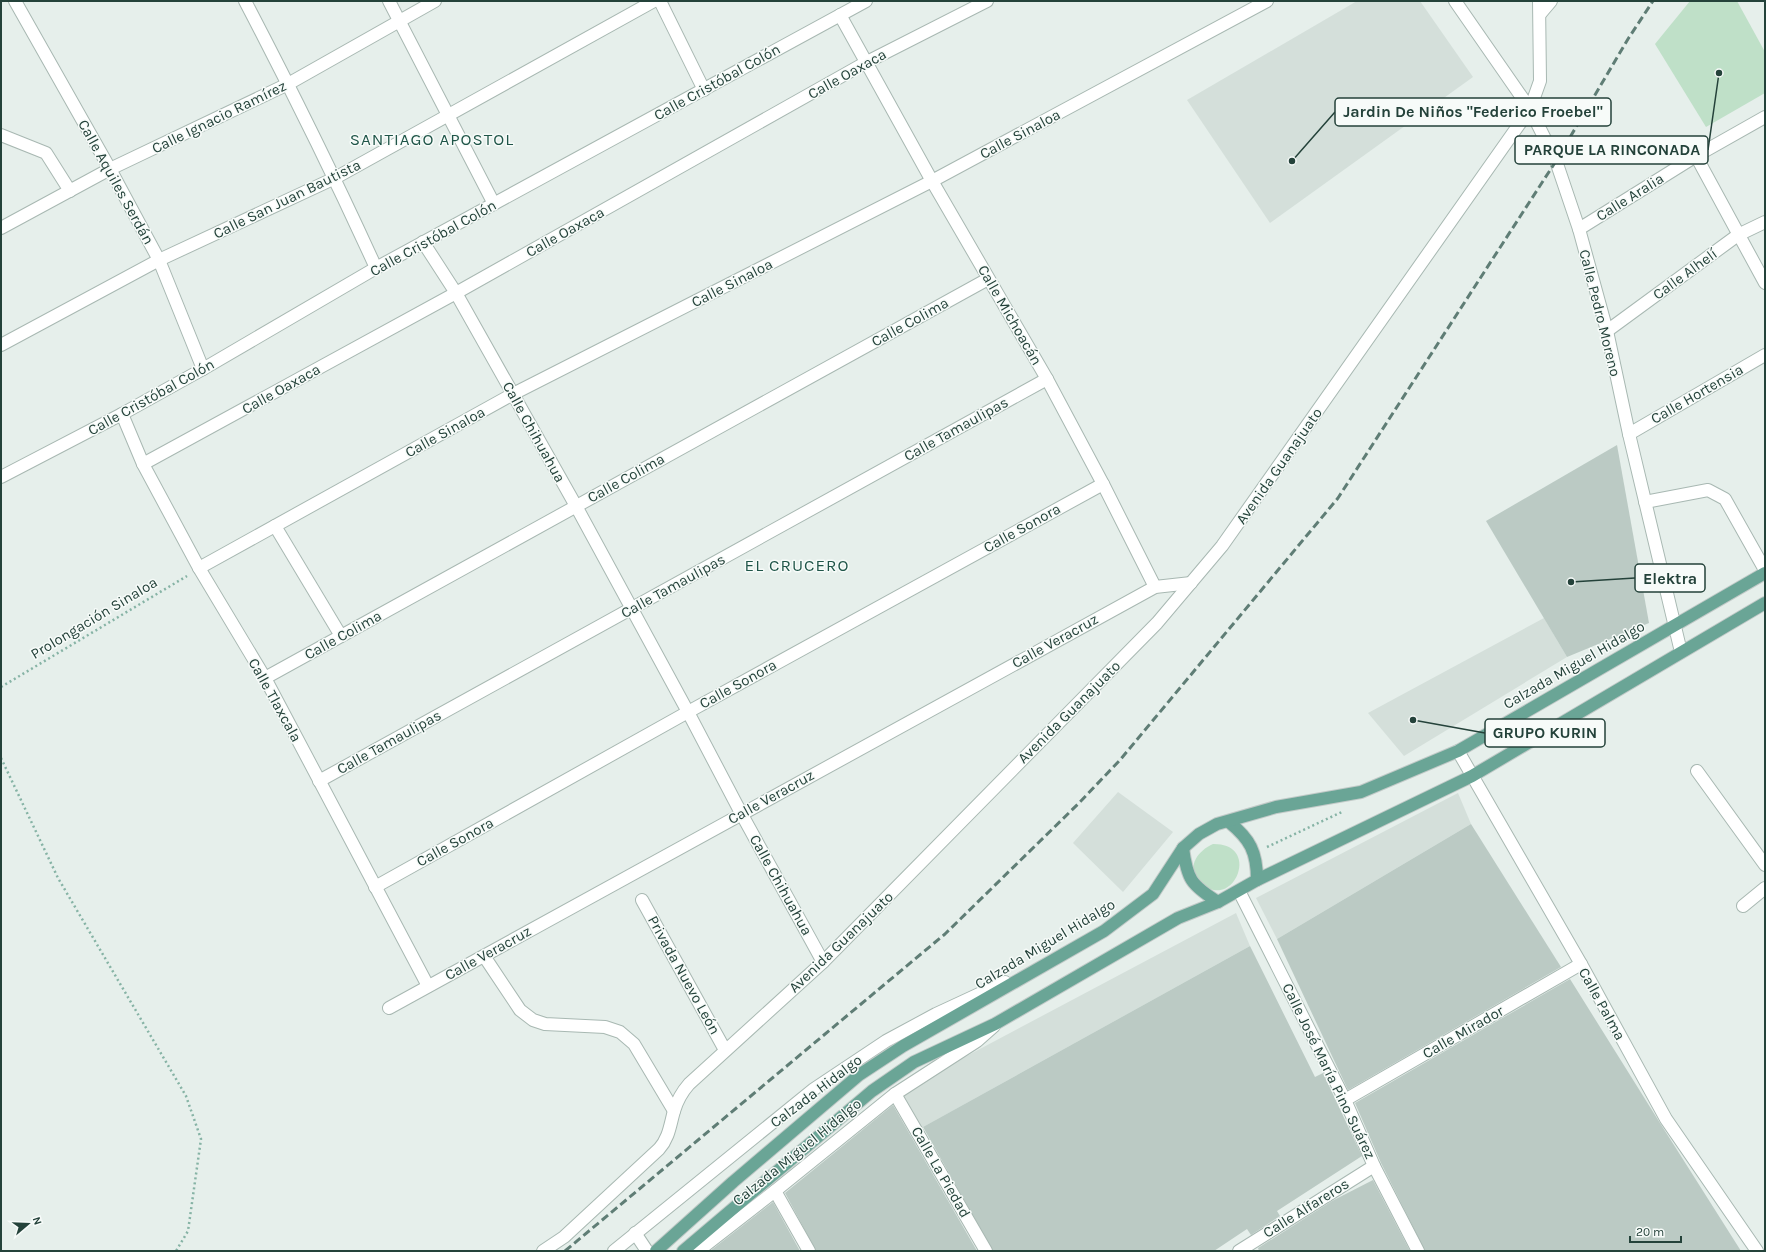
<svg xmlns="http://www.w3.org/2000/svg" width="1766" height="1252" font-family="Karla,sans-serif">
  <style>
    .built { fill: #d4dfda }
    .green { fill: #bfe0c8 }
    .building { fill: #bbcac4 }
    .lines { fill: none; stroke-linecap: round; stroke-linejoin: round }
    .minor-casing { stroke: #a8b8b2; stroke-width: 14 }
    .major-casing { stroke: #c2cac8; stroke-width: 14 }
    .path { stroke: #86b3a5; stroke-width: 2.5; stroke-dasharray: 2 3; stroke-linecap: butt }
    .minor { stroke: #fff; stroke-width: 12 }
    .major { stroke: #6aa596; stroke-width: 12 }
    .rail { stroke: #5f7d75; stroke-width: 3; stroke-dasharray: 8 4; stroke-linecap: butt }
    .labels { text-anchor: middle; stroke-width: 3; stroke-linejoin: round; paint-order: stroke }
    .street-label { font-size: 15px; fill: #24423a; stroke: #f7fbf9 }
    .quarter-label { font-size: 17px; letter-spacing: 1px; fill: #1f5548; stroke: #f7fbf9 }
    .leader { fill: none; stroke: #24423a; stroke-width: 1.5 }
    .callout-dot { fill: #24423a; stroke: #f7fbf9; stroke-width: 1.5 }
    .callout { fill: #f7fbf9; stroke: #24423a; stroke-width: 1.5 }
    .callout-label { font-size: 16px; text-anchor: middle; font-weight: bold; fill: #24423a }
  </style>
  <rect width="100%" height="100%" fill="#e6efeb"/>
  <g class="built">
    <polygon points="1357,1 1420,1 1473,77 1270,223 1187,100"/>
    <polygon points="1544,618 1567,657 1404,756 1368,713"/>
    <polygon points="1118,792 1173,832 1123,892 1073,843"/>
    <polygon points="1458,793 1471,824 1277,939 1256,898"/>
    <polygon points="1236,913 1250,946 916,1131 895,1094"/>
  </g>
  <g class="green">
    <polygon points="1690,1 1737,1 1765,52 1765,93 1706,127 1655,44"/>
    <path d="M1213,844C1264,843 1231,917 1198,880C1186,866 1199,850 1213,844Z"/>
  </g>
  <g class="building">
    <polygon points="1617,445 1649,623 1567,657 1486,521"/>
    <polygon points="1471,824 1561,967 1348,1090 1277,939"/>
    <polygon points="1250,946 1315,1077 1323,1073 1362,1156 1277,1211 1280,1216 1251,1235 1247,1229 1214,1251 993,1251 923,1127"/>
    <polygon points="1570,979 1660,1123 1741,1251 1425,1251 1381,1163 1355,1103"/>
    <polygon points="893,1105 977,1251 816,1251 785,1193"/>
    <polygon points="1373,1180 1410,1251 1259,1251 1258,1248 1332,1201"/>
    <polygon points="773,1202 800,1251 710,1251"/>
  </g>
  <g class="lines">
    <g class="minor-casing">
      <g id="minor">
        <polyline points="15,1 110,169 159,260 203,369"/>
        <path d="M245,1C291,89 335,178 376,268"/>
        <polyline points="389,1 494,204"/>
        <polyline points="660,1 704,90"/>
        <polyline points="1455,1 1530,109 1556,161 1579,229 1607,331 1629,434 1681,652"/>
        <polyline points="1540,14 1551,1"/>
        <polyline points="840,15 932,181 1047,379 1103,484 1155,587"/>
        <polyline points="1,135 46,153 70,191"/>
        <polyline points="1696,156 1765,283"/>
        <polyline points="1,228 110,169 288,84 435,1"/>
        <polyline points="1579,229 1696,156 1765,117"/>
        <polyline points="423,242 456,293 576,506 688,712 741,813 823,962"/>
        <polyline points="1607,331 1738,235 1765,222"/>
        <polyline points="1,345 159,260 335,178 654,1"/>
        <polyline points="122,414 143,464 199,568 265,678 428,986"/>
        <polyline points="1629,434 1765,355"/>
        <polyline points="143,464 456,293 865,63 987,1"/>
        <polyline points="1,477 122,414 203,369 376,268 866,1"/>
        <polyline points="1645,502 1708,490 1725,499 1765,570"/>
        <polyline points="275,526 341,636"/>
        <polyline points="199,568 513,394 932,181 1267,1"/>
        <polyline points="265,678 988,279"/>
        <polyline points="1458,751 1581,964 1666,1119 1757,1251"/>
        <polyline points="1697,771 1765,865"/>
        <polyline points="319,781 1047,379"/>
        <polyline points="375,887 688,712 1103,484"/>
        <polyline points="1239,891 1345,1100 1374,1166 1418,1251"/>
        <polyline points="642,900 725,1050"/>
        <polyline points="1743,906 1765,888"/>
        <polyline points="484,956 520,1010 533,1020 545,1024 605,1027 620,1032 634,1044 674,1111"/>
        <polyline points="389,1008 1155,587 1191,583"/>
        <polyline points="895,1094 986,1251"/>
        <polyline points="1345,1100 1581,964"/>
        <polyline points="775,1191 809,1251"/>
        <polyline points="635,1233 647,1251"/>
        <path d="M543,1251L564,1237L659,1149C669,1138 670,1125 674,1111C677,1101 682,1092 689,1084L823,962L1157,623L1222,546L1530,109L1540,81L1539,1"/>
        <polyline points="614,1251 814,1089 886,1041 936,1014 1005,982"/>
        <polyline points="698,1251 775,1191 895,1094 977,1041 994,1026"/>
        <polyline points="1239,1251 1374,1166"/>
      </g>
    </g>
    <g class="major-casing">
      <g id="major">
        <path d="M1229,822C1250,839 1257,852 1257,880"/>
        <path d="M1183,848C1187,879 1191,885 1218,902"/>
        <polyline points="656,1251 733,1182 859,1075 903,1046 1104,931 1153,894 1183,848 1199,834 1217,824 1276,807 1361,792 1458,751 1765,573"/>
        <polyline points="683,1251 872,1091 914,1062 995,1024 1178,918 1218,902 1257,880 1472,776 1765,603"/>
      </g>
    </g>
    <g class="path">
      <polyline points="1,687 187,576"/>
      <polyline points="1,758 58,878 186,1096 201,1139 188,1231 176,1251"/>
      <polyline points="1267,847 1344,811"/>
    </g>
    <use href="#minor" class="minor"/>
    <use href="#major" class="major"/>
    <polyline class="rail" points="565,1251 945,934 1079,803 1120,760 1338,498 1556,161 1628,39 1653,1"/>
  </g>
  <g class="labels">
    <g class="street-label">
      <text transform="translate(847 74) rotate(-29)" y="5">Calle Oaxaca</text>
      <text transform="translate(717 82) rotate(-29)" y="5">Calle Cristóbal Colón</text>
      <text transform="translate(219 117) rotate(-26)" y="5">Calle Ignacio Ramírez</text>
      <text transform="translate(1020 134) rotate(-28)" y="5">Calle Sinaloa</text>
      <text transform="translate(116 182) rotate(61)" y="5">Calle Aquiles Serdán</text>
      <text transform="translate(1630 197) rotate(-32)" y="5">Calle Aralia</text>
      <text transform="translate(287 199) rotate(-26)" y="5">Calle San Juan Bautista</text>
      <text transform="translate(565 232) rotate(-29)" y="5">Calle Oaxaca</text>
      <text transform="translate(433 238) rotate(-29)" y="5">Calle Cristóbal Colón</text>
      <text transform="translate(1685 274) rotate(-36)" y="5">Calle Alhelí</text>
      <text transform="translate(732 283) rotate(-27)" y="5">Calle Sinaloa</text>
      <text transform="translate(1600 313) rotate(76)" y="5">Calle Pedro Moreno</text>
      <text transform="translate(1010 315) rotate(60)" y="5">Calle Michoacán</text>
      <text transform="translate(910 322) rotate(-29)" y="5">Calle Colima</text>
      <text transform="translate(281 389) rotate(-29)" y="5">Calle Oaxaca</text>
      <text transform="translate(1697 394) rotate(-30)" y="5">Calle Hortensia</text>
      <text transform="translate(151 397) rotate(-29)" y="5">Calle Cristóbal Colón</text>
      <text transform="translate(956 429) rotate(-29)" y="5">Calle Tamaulipas</text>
      <text transform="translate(445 432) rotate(-29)" y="5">Calle Sinaloa</text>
      <text transform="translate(534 432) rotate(61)" y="5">Calle Chihuahua</text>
      <text transform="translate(1279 466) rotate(-55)" y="5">Avenida Guanajuato</text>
      <text transform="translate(626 478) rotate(-29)" y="5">Calle Colima</text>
      <text transform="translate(1022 528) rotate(-29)" y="5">Calle Sonora</text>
      <text transform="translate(673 586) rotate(-29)" y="5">Calle Tamaulipas</text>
      <text transform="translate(94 618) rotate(-31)" y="5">Prolongación Sinaloa</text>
      <text transform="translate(343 635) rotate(-29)" y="5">Calle Colima</text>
      <text transform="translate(1055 641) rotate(-29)" y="5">Calle Veracruz</text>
      <text transform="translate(1574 665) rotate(-30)" y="5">Calzada Miguel Hidalgo</text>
      <text transform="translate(738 684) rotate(-29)" y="5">Calle Sonora</text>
      <text transform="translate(275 700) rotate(61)" y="5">Calle Tlaxcala</text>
      <text transform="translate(1069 712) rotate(-45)" y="5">Avenida Guanajuato</text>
      <text transform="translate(389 742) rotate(-29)" y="5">Calle Tamaulipas</text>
      <text transform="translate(771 797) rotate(-29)" y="5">Calle Veracruz</text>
      <text transform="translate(455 842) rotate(-29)" y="5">Calle Sonora</text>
      <text transform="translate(781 885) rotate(61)" y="5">Calle Chihuahua</text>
      <text transform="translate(841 942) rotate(-44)" y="5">Avenida Guanajuato</text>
      <text transform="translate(1045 944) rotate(-31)" y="5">Calzada Miguel Hidalgo</text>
      <text transform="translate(488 953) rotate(-29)" y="5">Calle Veracruz</text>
      <text transform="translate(684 975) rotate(61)" y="5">Privada Nuevo León</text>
      <text transform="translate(1602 1004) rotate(61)" y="5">Calle Palma</text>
      <text transform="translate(1463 1032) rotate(-30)" y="5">Calle Mirador</text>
      <text transform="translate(1329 1071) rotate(64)" y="5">Calle José María Pino Suárez</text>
      <text transform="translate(816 1091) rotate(-37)" y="5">Calzada Hidalgo</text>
      <text transform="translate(797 1152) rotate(-39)" y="5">Calzada Miguel Hidalgo</text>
      <text transform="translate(941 1172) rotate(60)" y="5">Calle La Piedad</text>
      <text transform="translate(1306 1208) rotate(-32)" y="5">Calle Alfareros</text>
    </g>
    <g class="quarter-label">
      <text x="432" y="145">SANTIAGO APOSTOL</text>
      <text x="797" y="571">EL CRUCERO</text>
    </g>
  </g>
  <path class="leader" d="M1292 161L1335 112M1719 73L1708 150M1571 582L1635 578M1413 720L1485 733"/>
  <g class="callout-dot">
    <circle cx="1292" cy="161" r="4"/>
    <circle cx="1719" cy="73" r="4"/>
    <circle cx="1571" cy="582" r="4"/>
    <circle cx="1413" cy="720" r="4"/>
  </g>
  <g class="callout">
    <rect x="1335" y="98" width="276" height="28" rx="4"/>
    <rect x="1515" y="136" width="193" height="28" rx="4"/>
    <rect x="1635" y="564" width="70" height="28" rx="4"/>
    <rect x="1485" y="719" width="120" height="28" rx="4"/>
  </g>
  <g class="callout-label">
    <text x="1473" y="117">Jardin De Niños "Federico Froebel"</text>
    <text x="1612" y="155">PARQUE LA RINCONADA</text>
    <text x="1670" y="584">Elektra</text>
    <text x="1545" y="738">GRUPO KURIN</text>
  </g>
  <rect width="1766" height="1252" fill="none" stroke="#24423a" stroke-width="4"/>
  <g transform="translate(28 1224) rotate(71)" stroke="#f7fbf9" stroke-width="3" paint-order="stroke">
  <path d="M0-3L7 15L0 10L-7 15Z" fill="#24423a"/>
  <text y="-6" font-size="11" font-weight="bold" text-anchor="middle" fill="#24423a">N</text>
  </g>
  <path d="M1630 1236v6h51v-6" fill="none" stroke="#24423a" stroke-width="2"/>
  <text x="1636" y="1236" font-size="12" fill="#24423a" stroke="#f7fbf9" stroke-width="3" paint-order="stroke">20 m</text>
</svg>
